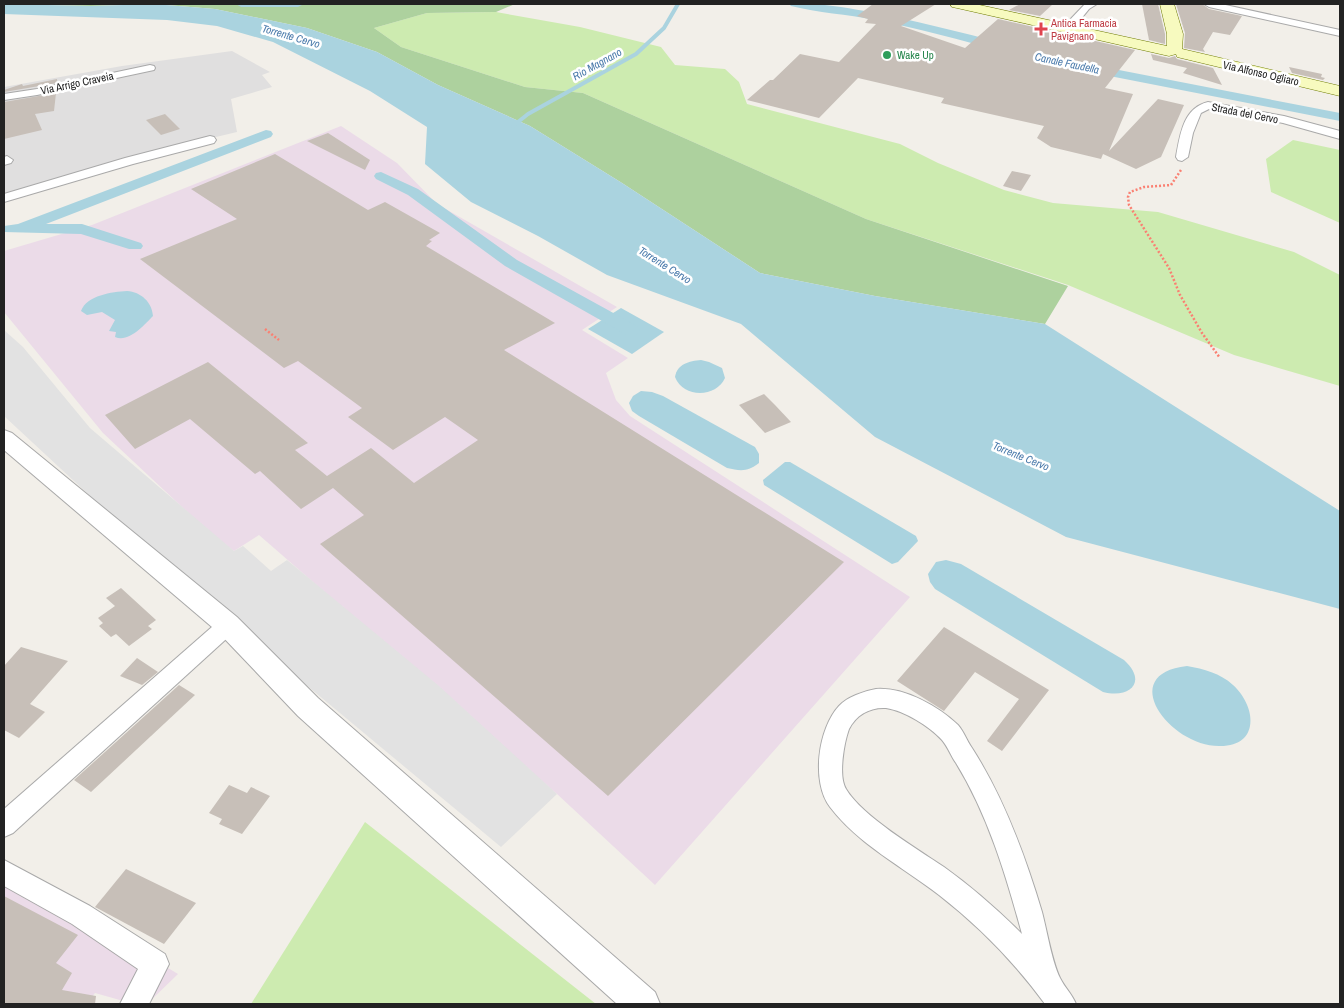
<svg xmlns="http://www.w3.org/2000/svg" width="1344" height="1008" font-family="'Archivo Narrow',sans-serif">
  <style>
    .residential { fill: #e0dfdf }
    .industrial { fill: #ebdbe8 }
    .grass { fill: #cdebb0 }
    .forest { fill: #add19e }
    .parking { fill: #e2e2e2 }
    .water { fill: #aad3df }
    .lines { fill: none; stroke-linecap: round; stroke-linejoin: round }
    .stream { stroke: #aad3df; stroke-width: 4 }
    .canal { fill: #aad3df; fill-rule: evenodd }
    .building { fill: #c7bfb8 }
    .minor-casing { stroke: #a9a9a9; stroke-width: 2 }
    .tertiary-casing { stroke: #a9a9a9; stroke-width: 2 }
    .secondary-casing { stroke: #707d05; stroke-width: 1 }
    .path { stroke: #fa8072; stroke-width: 2.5; stroke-dasharray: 2 2; stroke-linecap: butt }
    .minor { fill: #fff; fill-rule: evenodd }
    .tertiary { fill: #fff; fill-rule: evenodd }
    .secondary { fill: #f7fabf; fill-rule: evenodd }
    .health-dot { fill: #e0444e; stroke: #fff; stroke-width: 2 }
    .leisure-dot { fill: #2e9e5b; stroke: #fff; stroke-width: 2 }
    .labels { text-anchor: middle; stroke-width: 5; stroke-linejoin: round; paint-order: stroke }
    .far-health-label { font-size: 11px; fill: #be3a42; stroke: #fff; text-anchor: start }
    .far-water-label { font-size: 11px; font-style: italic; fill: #4a7aab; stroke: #fff }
    .far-leisure-label { font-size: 11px; fill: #27864d; stroke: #fff; text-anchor: start }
    .far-street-label { font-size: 11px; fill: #222; stroke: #fff }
  </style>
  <rect width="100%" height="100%" fill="#f2efe9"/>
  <polygon class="residential" points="232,51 270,72 262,75 272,87 231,99 237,132 119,160 4,194 4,87 122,66"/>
  <g class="industrial">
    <polygon points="341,126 397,163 437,204 617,307 582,330 628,358 606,373 616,400 630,416 910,597 655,885 557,794 259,535 234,551 211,534 103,433 4,312 4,251 92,225"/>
    <polygon points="4,869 178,974 147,1004 134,1004 95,993 86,1004 4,1004"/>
  </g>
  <g class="grass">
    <polygon points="496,12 580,27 661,47 675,65 725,69 739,82 747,104 900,144 938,163 1004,190 1053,203 1158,212 1294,252 1340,275 1340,386 1234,355 1068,285 866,219 583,93 525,87 401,47 374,28 427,13"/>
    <polygon points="1293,140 1340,150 1340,223 1271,192 1266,159"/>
    <polygon points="365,822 596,1004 251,1004"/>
  </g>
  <polygon class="forest" points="4,4 515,4 496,12 427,13 374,28 401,47 525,87 583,93 866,219 1068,286 1045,324 875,296 760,273 622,183 530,126 438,85 377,52 307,28 215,9 154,4 91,6"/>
  <polygon class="parking" points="4,330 23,347 90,428 234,551 243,546 271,571 287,560 439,686 557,794 501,847 186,585 4,416"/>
  <g class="water">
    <polygon points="4,4 91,6 154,4 215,9 307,28 377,52 438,85 530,126 622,183 760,273 875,296 1045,324 1340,511 1340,609 1066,537 875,437 741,324 607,275 538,236 471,202 425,164 427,127 370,91 273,42 217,26 167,20 4,14"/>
    <path d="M127,291C141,292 152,302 153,316C144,325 129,343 115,337L116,332L109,331L115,320L102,312L87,315L81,311C87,295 112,292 127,291Z"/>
    <polygon points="621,308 664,332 632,354 588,329"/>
    <path d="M701,360L709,362L722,368L725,378C716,398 683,398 675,377C677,364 689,361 701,360Z"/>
    <path d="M641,391L652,392L663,396L755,447L759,454V463C748,472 740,471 727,468L639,416L632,411L629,403L633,396Z"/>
    <polygon points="785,462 790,462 916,536 918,541 898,562 892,564 764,485 763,480"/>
    <path d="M946,560L961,564L1124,660C1148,682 1130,699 1103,692L935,589L930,582L928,574L936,562Z"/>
    <path d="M1187,666C1204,669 1220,673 1233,685C1257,707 1260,747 1219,746C1170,746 1115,674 1187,666Z"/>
  </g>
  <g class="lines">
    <polyline class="stream" points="513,126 528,114 636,54 664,28 678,4"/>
    <g class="canal">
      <polygon points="236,4 304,4 298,7 241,7"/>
      <path d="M789,4C814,2 840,7 865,11C913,20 960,32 1006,44L1008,47L1002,51C960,40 918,28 875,20C847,14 818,13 791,6Z"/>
      <polygon points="1088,64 1340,113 1340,121 1084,71 1082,68"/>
      <polygon points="266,130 271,131 273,134 271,137 46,224 82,224 141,243 143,246 141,249 129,249 81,234 4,232 4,226 18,224"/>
      <polygon points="381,172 418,189 517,260 637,326 640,330 637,334 631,335 625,334 505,266 408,195 376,179 374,176 376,173"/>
    </g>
  </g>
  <g class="building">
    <polygon points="873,4 936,4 901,26 965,48 998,19 1135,50 1105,88 1133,94 1109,151 1158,99 1184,105 1161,157 1136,169 1103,154 1101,159 1051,147 1037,138 1044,126 941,103 944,98 858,78 819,118 747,100 770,80 773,80 800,54 839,62 876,24 865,23 868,19 857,16"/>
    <polygon points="1020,4 1053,4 1040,16 1009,10"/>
    <polygon points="1142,4 1158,4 1165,34 1165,44 1149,40"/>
    <polygon points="1176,4 1202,4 1209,9 1242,16 1230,35 1213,32 1203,49 1205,52 1184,48 1185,33"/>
    <polygon points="1151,54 1169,58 1175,56 1177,59 1213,68 1222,85 1183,73 1187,68 1153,60"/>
    <polygon points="1289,67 1322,74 1321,77 1325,78 1323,80 1292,73"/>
    <polygon points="57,79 57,83 4,92 4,90 22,84 23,86"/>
    <polygon points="56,93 54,111 35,114 42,130 4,139 4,102"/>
    <polygon points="165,114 180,129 161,135 146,120"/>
    <polygon points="328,133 370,160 365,170 307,141"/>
    <polygon points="275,154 368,210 385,202 440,233 429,240 432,241 426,246 555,323 504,350 844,562 608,796 320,544 364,515 333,488 301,509 260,471 255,474 190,419 135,449 105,415 208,362 308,443 295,450 327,476 371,448 414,483 478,440 445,417 393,450 348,417 362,408 298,361 284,368 140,259 237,219 191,189"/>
    <polygon points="1012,171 1031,175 1021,191 1003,186"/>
    <polygon points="764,394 775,405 791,422 765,433 739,405"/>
    <polygon points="121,588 156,620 148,626 152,629 129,646 116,634 111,637 99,626 103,623 98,618 115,606 106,598"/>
    <polygon points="944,627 1049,690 1002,751 987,741 1019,699 975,672 944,711 897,681"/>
    <polygon points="21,647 68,661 30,704 45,712 19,738 4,730 4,666"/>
    <polygon points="137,658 158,672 142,685 120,676"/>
    <polygon points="179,685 195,695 91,792 74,780"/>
    <polygon points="229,785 247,793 251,787 270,796 242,834 219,824 222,819 209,813"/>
    <polygon points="126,869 196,903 164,944 95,907"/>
    <polygon points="4,896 78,935 56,963 72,973 62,990 96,996 95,1004 4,1004"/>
  </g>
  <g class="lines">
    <g class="minor-casing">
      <g id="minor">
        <polygon points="1085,4 1097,4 1089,9 1072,30 1064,30 1064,26"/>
        <polygon points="1204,4 1221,4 1340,30 1340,36 1209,7"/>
        <polygon points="150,65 154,66 155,68 154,70 37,95 4,100 4,94 37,89"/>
        <path d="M1208,102L1284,116L1340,131V139L1283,123L1209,109L1201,113L1193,133L1188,157L1182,161L1178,160L1176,157C1180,135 1183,108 1208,102Z"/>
        <polygon points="210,136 214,137 216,140 214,143 133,164 4,202 4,194 125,158"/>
        <polygon points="7,156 13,160 11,163 4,165 4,157"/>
        <polygon points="228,616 235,619 238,625 235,631 13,833 4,837 4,809 221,619"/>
        <path d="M876,689C904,687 938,706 958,725C964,732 967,741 972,748C1004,798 1025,855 1042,912C1047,931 1052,962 1060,978C1065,988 1072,994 1076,1004H1045C1015,963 979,926 939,895C903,867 858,844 830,807C811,782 818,729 839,706C847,697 864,691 876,689ZM886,708C905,711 929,726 942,740C948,747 951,756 956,763C988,815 1006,875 1022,934C998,910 972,887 944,867C917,849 862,816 846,789C838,776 844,743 849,729C856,715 870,707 886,708Z"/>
        <polygon points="4,860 90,906 165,954 169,964 149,1004 120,1004 138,969 72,924 4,886"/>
      </g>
    </g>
    <g class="tertiary-casing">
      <polygon id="tertiary" points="4,430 12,433 237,617 318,698 655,992 660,1004 617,1004 298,716 219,633 4,450"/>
    </g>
    <g class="secondary-casing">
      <polygon id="secondary" points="950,4 975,4 1167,46 1167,34 1160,4 1174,4 1183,34 1182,49 1340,86 1340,96 1177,57 1176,54 1169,56 957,8 952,7"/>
    </g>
    <g class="path">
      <polyline points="1181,170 1171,185 1144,187 1130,192 1128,197 1129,205 1169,268 1180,295 1202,333 1220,358"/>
      <polyline points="265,329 279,340"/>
    </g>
    <use href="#minor" class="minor"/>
    <use href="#tertiary" class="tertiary"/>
    <use href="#secondary" class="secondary"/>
  </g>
  <path class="health-dot" d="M1038.5 21.5h5v5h5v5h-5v5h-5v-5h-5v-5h5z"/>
  <circle class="leisure-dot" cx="887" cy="55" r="5"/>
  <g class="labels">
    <g class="far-health-label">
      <text x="1051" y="27">Antica Farmacia<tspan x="1051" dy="13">Pavignano</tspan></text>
    </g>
    <g class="far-water-label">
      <text transform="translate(291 36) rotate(16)" y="4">Torrente Cervo</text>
      <text transform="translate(1067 63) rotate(12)" y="4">Canale Faudella</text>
      <text transform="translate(597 64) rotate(-29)" y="4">Rio Magnano</text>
      <text transform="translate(665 265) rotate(32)" y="4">Torrente Cervo</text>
      <text transform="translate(1021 456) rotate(22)" y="4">Torrente Cervo</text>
    </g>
    <g class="far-leisure-label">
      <text x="897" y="59">Wake Up</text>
    </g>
    <g class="far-street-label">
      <text transform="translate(1261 73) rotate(13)" y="4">Via Alfonso Ogliaro</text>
      <text transform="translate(77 83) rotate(-12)" y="4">Via Arrigo Craveia</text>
      <text transform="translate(1245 113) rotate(11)" y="4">Strada del Cervo</text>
    </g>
  </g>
  <rect width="1344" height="1008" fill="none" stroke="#222222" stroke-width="10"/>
</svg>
